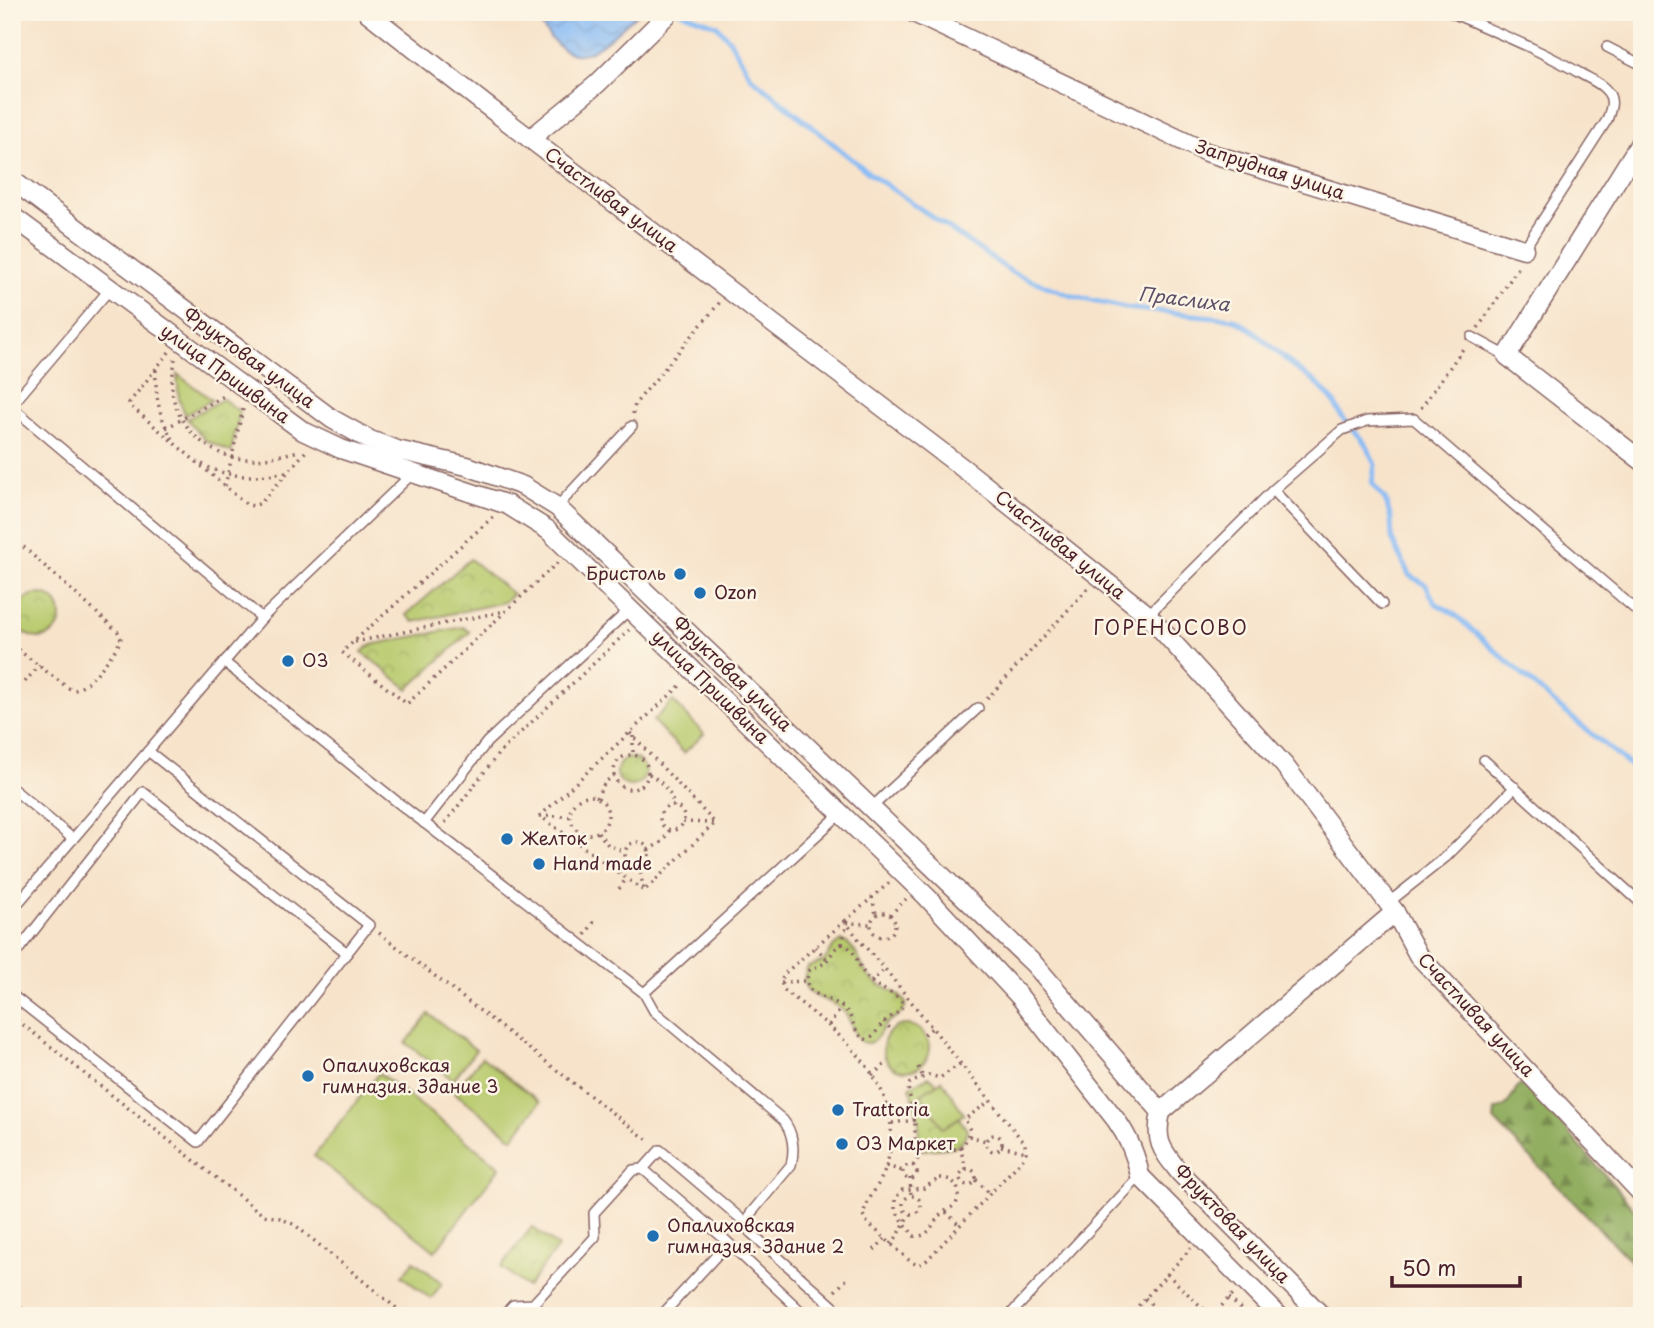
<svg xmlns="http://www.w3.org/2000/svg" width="1654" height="1328" font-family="'Playpen Sans',sans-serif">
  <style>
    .green { fill: #b8ca6d; stroke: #81744c; stroke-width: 2 }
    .forest { fill: url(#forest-firs); stroke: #6e6646; stroke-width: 2 }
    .park { fill: url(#park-crowns); stroke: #81744c; stroke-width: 2 }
    .water { fill: url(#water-waves); stroke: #696d90; stroke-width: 2 }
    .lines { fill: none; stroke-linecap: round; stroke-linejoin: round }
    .stream { stroke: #88bbf5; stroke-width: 5 }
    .lane-casing { stroke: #876463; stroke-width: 12 }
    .street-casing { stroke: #876463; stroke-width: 21 }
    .path { stroke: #876463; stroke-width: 3.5; stroke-dasharray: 2 5; stroke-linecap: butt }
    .lane { stroke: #fff; stroke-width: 9 }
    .street { stroke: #fff; stroke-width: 18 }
    .poi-dot { fill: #1f6fb2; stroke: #fcf5e5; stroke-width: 2.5 }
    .labels { text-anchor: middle; stroke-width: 5; stroke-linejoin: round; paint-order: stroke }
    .street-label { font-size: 18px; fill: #4a1f2b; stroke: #fcf5e5 }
    .poi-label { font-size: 18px; fill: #4a1f2b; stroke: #fcf5e5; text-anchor: start }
    .water-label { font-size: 19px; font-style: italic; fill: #5d4e68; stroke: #fcf5e5 }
    .neighbourhood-label { font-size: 19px; letter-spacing: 2px; fill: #4a1f2b; stroke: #fcf5e5 }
  </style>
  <defs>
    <pattern id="forest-firs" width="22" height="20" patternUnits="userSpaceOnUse" patternTransform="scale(1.75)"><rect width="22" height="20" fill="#92ae60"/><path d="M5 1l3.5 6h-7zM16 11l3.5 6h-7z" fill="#798d4f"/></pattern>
    <pattern id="park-crowns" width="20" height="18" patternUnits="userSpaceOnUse" patternTransform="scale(1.75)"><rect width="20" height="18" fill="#b8ca6d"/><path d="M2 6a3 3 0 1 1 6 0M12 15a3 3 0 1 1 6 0" fill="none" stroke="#a0ad5f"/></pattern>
    <pattern id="water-waves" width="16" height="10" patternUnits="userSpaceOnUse" patternTransform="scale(1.75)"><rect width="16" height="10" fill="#88bbf5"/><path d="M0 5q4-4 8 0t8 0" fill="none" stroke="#77a0d2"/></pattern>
  </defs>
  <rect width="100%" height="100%" fill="#fcf5e5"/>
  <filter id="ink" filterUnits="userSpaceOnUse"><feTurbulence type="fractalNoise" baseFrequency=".0143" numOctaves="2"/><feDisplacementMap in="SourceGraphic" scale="14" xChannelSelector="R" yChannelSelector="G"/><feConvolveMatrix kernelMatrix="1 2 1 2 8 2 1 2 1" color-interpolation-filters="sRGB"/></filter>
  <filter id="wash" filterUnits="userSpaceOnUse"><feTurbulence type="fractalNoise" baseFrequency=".00686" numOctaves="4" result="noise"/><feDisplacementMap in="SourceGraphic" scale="28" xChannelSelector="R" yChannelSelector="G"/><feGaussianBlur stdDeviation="1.57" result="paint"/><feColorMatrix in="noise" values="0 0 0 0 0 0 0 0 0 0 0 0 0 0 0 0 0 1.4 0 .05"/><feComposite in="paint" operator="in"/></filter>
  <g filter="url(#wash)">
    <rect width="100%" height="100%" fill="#f7e3ca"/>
    <g class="green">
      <polygon points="177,374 212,400 185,415 179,399"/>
      <polygon points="673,701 704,734 684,753 653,721"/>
      <polygon points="429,1014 476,1050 453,1080 406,1043"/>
      <polygon points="482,1057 540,1102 513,1138 454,1092"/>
      <polygon points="379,1073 500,1167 435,1251 314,1156"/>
      <polygon points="942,1080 964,1114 943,1128 921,1094"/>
      <polygon points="414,1261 442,1283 431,1299 402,1276"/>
    </g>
    <path class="forest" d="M1520,1084L1536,1095L1642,1218V1273L1494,1120L1495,1110C1514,1105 1509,1096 1520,1084Z"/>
    <g class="park">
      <polygon points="223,399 240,412 231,452 205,440 187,419"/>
      <polygon points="470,559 513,594 504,602 414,622 406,615"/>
      <circle cx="39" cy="616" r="22"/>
      <polygon points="463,627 470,632 408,689 362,652 370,645"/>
      <circle cx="631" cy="772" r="14"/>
      <path d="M842,941C858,946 858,964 869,976C879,988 899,990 906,1004L903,1012C898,1017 890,1019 886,1024C880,1030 877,1043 867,1043C854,1043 852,1023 846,1014C831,994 792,1001 808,967L824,961L834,946Z"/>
      <circle cx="906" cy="1048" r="23"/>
      <path d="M929,1077L937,1083L921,1094L943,1128L959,1118L967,1130C962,1153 941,1147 923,1150L918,1145L919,1123L910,1088L912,1085Z"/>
      <polygon points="532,1227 558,1247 527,1287 501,1267"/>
    </g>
    <path class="water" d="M533,12H639C592,53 574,82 533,12Z"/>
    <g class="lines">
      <polyline class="stream" points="680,12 716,25 729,39 751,77 869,173 1013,273 1069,295 1125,308 1234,319 1252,330 1298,370 1315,381 1334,402 1342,417 1367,446 1375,465 1372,484 1385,499 1391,519 1392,539 1409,575 1426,585 1435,603 1453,613 1559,707 1642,775"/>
    </g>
  </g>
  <g filter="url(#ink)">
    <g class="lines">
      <g class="lane-casing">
        <g id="lane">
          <path d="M1450,12C1495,32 1541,50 1583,75C1590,79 1600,83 1606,90C1615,99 1611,109 1607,120L1524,249"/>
          <polyline points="1607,47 1642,65"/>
          <polyline points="1472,337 1507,356"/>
          <polyline points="12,405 109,290"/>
          <polyline points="12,407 262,618"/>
          <polyline points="1273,490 1382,604"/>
          <polyline points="557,507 632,426"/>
          <polyline points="1148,615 1273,490 1342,430 1367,421 1414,419 1642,615"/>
          <polyline points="224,662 396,801 644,993"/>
          <polyline points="1484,760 1642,904"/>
          <polyline points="12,788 73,839"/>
          <polyline points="871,808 978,708"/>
          <path d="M840,814L644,993L654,1011L783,1120C793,1132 795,1150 791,1165L751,1213L747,1224L750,1232L844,1316"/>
          <polyline points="424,823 487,742 630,609"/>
          <polyline points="1388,903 1446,857 1515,787"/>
          <polyline points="12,910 262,618 413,473"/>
          <polyline points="12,958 143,792 347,953"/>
          <polyline points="12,995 198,1142 369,925 148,751"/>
          <polyline points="747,1224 660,1150 643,1169 720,1235 806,1316"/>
          <polyline points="503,1316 513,1305 533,1304 595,1237 594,1213 633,1170 643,1169"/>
          <polyline points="661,1316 728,1243"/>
          <polyline points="1009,1316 1140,1176"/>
        </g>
      </g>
      <g class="street-casing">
        <g id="street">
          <polyline points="367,12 487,106 972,475 1148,615 1284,765 1395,912 1418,955 1642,1194"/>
          <polyline points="912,12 1206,152 1524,249"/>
          <polyline points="530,139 597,84 670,12"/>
          <polyline points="1642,140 1507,356 1642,461"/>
          <path d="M12,180L332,419L370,440L397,450L467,466L523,486L557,507L1034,964L1161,1112C1154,1142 1162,1150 1180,1173L1322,1316"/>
          <path d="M12,216L303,431L341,449L508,505L548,530L927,897L1020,997L1116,1120C1129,1138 1136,1154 1140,1176L1279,1316"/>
          <polyline points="1161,1112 1395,912"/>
          <polyline points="12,1312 17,1316"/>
        </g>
      </g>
      <g class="path">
        <polyline points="1478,328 1520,265"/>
        <polyline points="169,352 129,403 133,408 246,504 253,506 261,503 306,451"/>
        <path d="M175,359C174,369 171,381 172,391C177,427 209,457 246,459C264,460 281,455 299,451"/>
        <path d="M156,370C155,396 159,419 175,442"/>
        <polyline points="1421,408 1465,346"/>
        <polyline points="633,414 635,404 720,302"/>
        <polyline points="166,428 224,396"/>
        <path d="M202,464C229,479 256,478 286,472"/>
        <polyline points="225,486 243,409"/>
        <polyline points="493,517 342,652 407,704 558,562"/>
        <path d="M12,539L18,542L118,632L121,639C117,650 91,684 79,688C74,691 74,690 68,688L12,645"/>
        <polyline points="355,642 505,611"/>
        <polyline points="25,682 39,665"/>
        <polyline points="987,699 1088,588"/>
        <polyline points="630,733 715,823 644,891 540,816 683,683"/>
        <polyline points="633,736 633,754"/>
        <circle cx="631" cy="772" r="17"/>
        <path d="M649,774C662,782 671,791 674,807"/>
        <circle cx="589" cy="815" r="19"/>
        <polyline points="596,798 605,782 614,776"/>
        <circle cx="672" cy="818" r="12"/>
        <polyline points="540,816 569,816"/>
        <polyline points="683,822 715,823"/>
        <polyline points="445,823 499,753 629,630"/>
        <polyline points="598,832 608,845 625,852"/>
        <circle cx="637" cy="854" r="12"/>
        <polyline points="648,850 662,842 670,830"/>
        <polyline points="639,866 644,891"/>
        <polyline points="619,889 626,879"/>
        <polyline points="872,897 876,914"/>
        <circle cx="883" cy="925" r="12"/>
        <polyline points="890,915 906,899"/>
        <path d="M845,921L860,941L885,969L1025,1144L1026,1152L1022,1160L926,1261L918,1265L911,1262L867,1222L863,1215C867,1198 881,1184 886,1167C911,1085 840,1034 784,990L781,982L784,974Z"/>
        <polyline points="845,921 889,883"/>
        <polyline points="379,933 650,1142"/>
        <polyline points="585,935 596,919"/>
        <path d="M842,944C856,948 857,965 866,976C875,989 895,991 903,1004C899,1016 890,1015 883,1023C877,1029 875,1036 868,1040C853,1036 855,1019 845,1009C830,995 797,997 810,970L825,963L836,948Z"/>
        <polyline points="842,944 847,923 870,924"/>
        <polyline points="815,947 828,960"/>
        <polyline points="781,982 807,981"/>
        <polyline points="871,982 885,969"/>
        <polyline points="12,1016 263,1215 280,1218 295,1225 406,1316"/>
        <polyline points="884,1021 892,1031"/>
        <polyline points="829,1025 842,1007"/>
        <polyline points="924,1034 932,1028"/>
        <path d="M960,1064L940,1078L929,1075L910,1083L908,1088L915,1120V1146C922,1156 954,1152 964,1145L970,1130L965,1119L990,1101"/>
        <polyline points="918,1067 923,1077"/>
        <polyline points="872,1075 888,1062"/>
        <polyline points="892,1123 915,1120"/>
        <circle cx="994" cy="1143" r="8"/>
        <polyline points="969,1136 986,1141"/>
        <polyline points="1001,1146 1026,1152"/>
        <polyline points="960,1147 966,1169"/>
        <circle cx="910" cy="1172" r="7"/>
        <polyline points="886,1166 903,1171"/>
        <polyline points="913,1166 922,1153"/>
        <circle cx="968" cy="1177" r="8"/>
        <polyline points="910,1178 911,1195"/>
        <path d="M940,1178C956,1178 962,1190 956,1204C952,1208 946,1210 941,1214C932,1223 930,1238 914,1236L895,1210V1199L902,1190L924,1188Z"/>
        <polyline points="976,1180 989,1193"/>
        <circle cx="912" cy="1205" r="9"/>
        <polyline points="946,1212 959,1225"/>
        <polyline points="891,1244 899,1234 909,1214"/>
        <polyline points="874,1250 885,1239"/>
        <polyline points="1167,1274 1211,1316"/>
        <polyline points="835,1291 849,1277"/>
        <polyline points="1145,1298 1163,1316"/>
        <polyline points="1229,1298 1248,1316"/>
        <polyline points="1129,1316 1191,1248"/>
        <polyline points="1212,1316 1235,1292"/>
      </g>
      <use href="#lane" class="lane"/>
      <use href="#street" class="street"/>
    </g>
  </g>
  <g class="poi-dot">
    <circle cx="680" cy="574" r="7"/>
    <circle cx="700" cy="593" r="7"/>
    <circle cx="288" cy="661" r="7"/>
    <circle cx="507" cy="839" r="7"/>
    <circle cx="539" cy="864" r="7"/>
    <circle cx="308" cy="1076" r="7"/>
    <circle cx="838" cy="1110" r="7"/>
    <circle cx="842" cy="1144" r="7"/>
    <circle cx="653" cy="1236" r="7"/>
  </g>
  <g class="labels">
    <g class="street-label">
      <text transform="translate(1270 170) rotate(18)" y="6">Запрудная улица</text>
      <text transform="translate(611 200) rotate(37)" y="6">Счастливая улица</text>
      <text transform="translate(249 358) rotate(36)" y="6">Фруктовая улица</text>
      <text transform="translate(225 374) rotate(36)" y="6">улица Пришвина</text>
      <text transform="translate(1060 545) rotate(39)" y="6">Счастливая улица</text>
      <text transform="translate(732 674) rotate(44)" y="6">Фруктовая улица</text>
      <text transform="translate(710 687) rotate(44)" y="6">улица Пришвина</text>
      <text transform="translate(1476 1015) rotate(47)" y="6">Счастливая улица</text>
      <text transform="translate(1232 1224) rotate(46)" y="6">Фруктовая улица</text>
    </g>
    <g class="poi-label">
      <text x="666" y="580" text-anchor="end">Бристоль</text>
      <text x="714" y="599">Ozon</text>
      <text x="302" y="667">О3</text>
      <text x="521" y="845">Желток</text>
      <text x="553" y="870">Hand made</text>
      <text x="322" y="1072">Опалиховская<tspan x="322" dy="21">гимназия. Здание 3</tspan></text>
      <text x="852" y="1116">Trattoria</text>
      <text x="856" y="1150">О3 Маркет</text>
      <text x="667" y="1232">Опалиховская<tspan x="667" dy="21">гимназия. Здание 2</tspan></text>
    </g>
    <g class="water-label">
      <text transform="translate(1184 299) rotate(7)" y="7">Праслиха</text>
    </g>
    <g class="neighbourhood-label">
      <text x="1171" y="635">ГОРЕНОСОВО</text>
    </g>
  </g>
  <rect width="1654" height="1328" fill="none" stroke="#fcf5e5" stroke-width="42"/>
  <path d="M1392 1276v10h128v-10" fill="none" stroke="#4a1f2b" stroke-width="3.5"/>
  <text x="1402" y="1276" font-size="21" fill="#4a1f2b" stroke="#fcf5e5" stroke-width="5" paint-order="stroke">50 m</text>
</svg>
